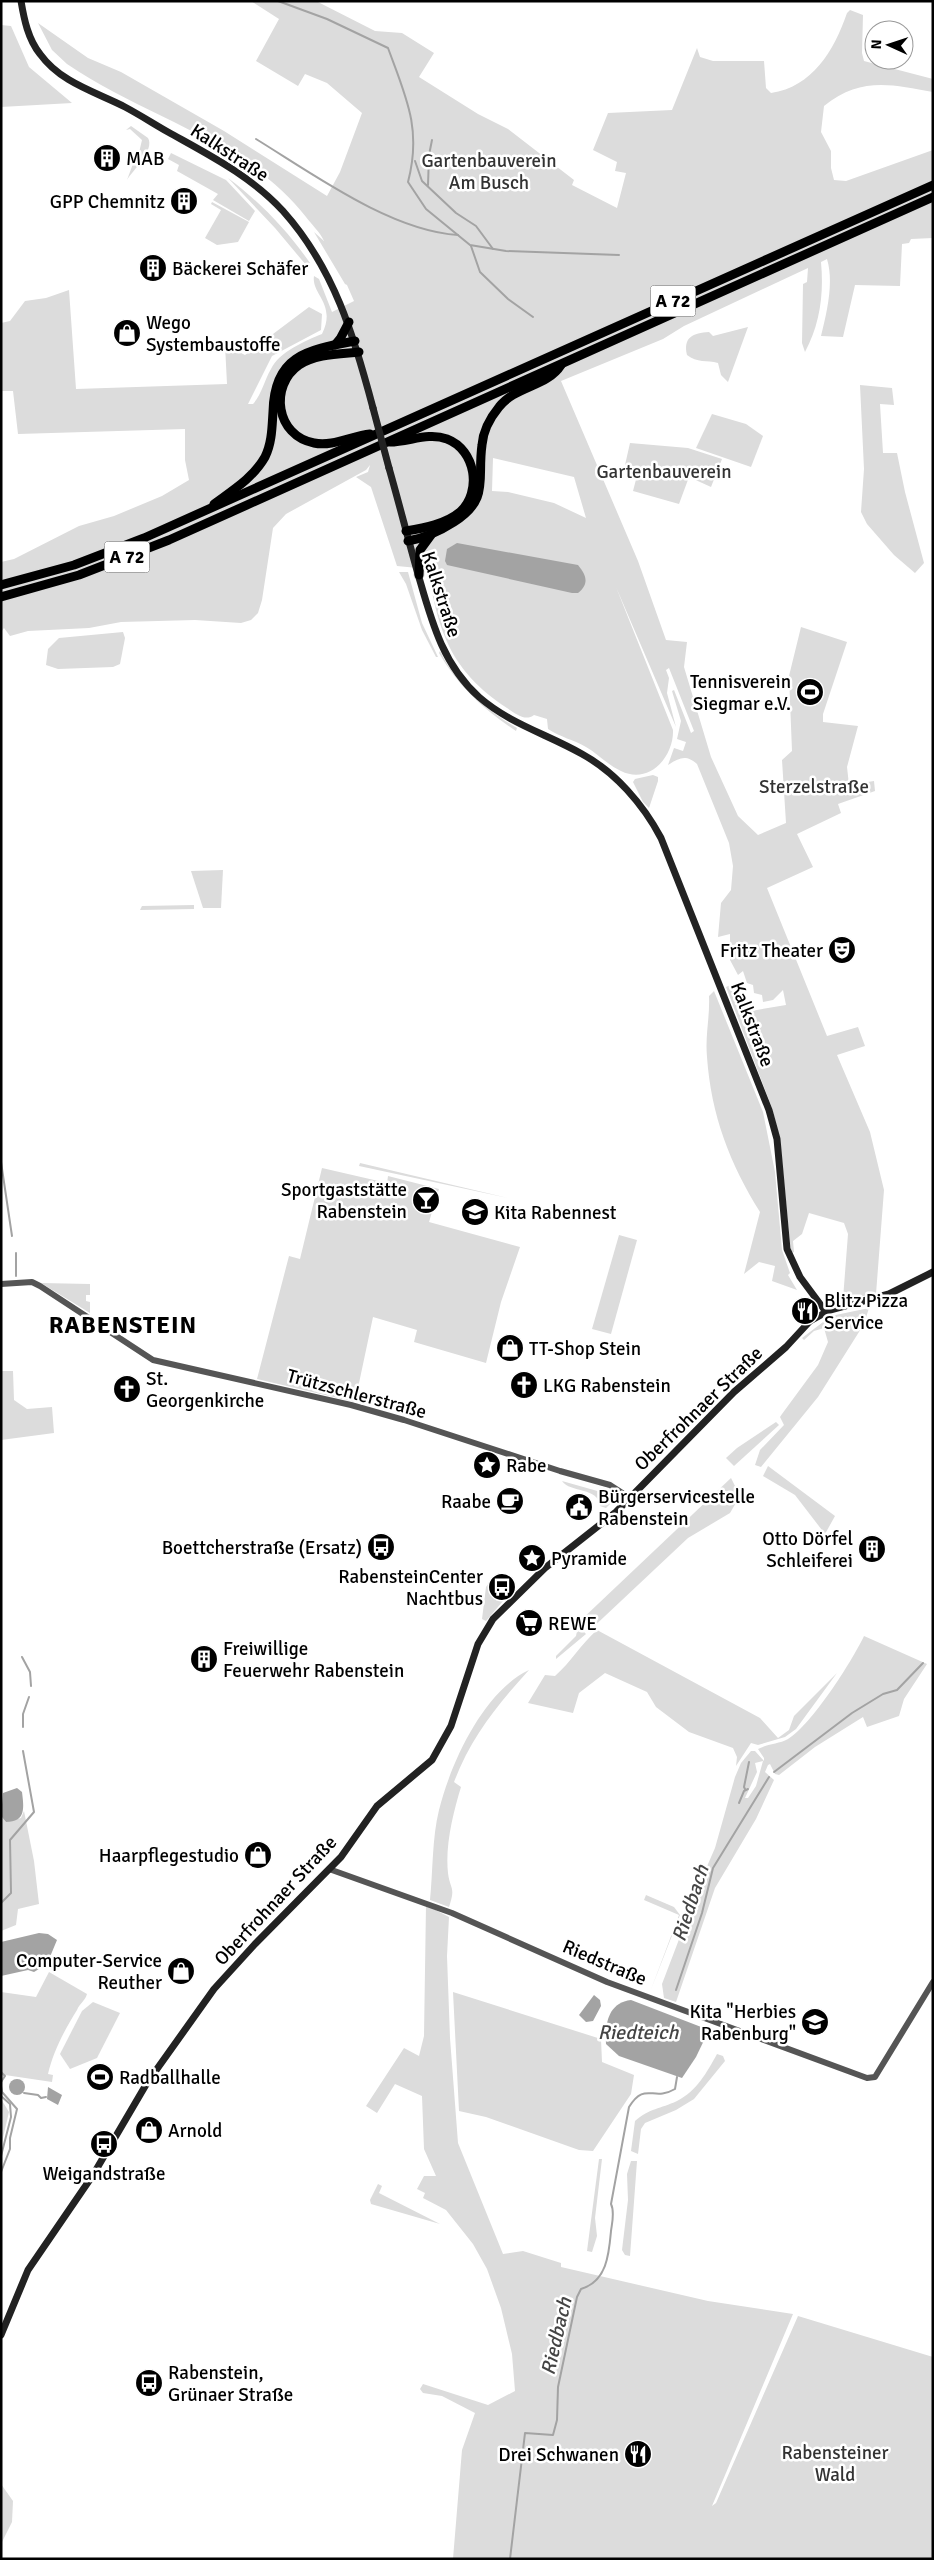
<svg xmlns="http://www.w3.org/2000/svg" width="934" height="2560" font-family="Signika,sans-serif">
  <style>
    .green { fill: #dcdcdc; fill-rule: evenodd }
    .water { fill: #a3a3a3 }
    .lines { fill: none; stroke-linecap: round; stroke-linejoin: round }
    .stream { stroke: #a3a3a3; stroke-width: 2 }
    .motorway-casing { stroke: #dbdbdb; stroke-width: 11 }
    .tertiary { stroke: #555; stroke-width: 6 }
    .secondary { stroke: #222; stroke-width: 7 }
    .motorway { stroke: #000; stroke-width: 9 }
    .secondary-bridge { stroke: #222; stroke-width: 7 }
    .labels { text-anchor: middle; stroke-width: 5; stroke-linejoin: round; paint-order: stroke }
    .shield { fill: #fff; stroke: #4c4c4c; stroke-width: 1 }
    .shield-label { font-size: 18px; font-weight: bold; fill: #000 }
    .street-label { font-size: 19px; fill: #000; stroke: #fff }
    .poi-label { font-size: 19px; fill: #000; stroke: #fff; text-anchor: start }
    .park-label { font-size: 19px; fill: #333; stroke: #fff }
    .water-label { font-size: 20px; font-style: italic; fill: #444; stroke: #fff }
    .district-label { font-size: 24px; font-weight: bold; letter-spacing: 1px; fill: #000; stroke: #fff }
  </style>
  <rect width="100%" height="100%" fill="#fff"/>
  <g class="green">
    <path d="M251,1H316L375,31L402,33L434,53L419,77L478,114L508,129L574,180L572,185L617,208L626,173L615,171L617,162L593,150L608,113L672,110L697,48L700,57L713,61H764L766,88L771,93C812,87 834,51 847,13L850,10L863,15L862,53L864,61L933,79V92C890,84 860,77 824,106L821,132L831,151V168L834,180L846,181L933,150V238L911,239L909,243L902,244L900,286L855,285L843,337L821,336C827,312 834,282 827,259L821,262C824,294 820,324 805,352L802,343L803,284L807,282L808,268L684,326L663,339L561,381L638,561L666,640L687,642L684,667L711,757L738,816L758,835L786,823L782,760L792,751L789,676L801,627L847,642L823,714V722L858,726L847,767L849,785L874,781L875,791L838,804L841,813L797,834L813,867L767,888L827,1036L858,1027L865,1046L837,1055L870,1132L884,1190L876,1294L843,1299L848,1234L844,1223L809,1213L802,1234L793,1241L794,1252L791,1253L780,1139L772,1108L726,987L733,984L741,994L745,1012L786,1005L783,990L773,1000L763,1002L762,995L754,993L753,985L747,983L743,971L738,975L730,960V934L718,937L721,903L731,890L733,866L729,843L697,764C686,754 679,758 668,765L674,748L683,751L686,742L677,739L681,721L672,691L674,690L691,733L694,731L669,668L666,670L669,678L667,693L676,727L616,587L673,730C674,757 649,785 621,771C608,765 598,754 586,747C574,740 560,737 548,729L547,719L534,715C525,722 515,713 507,708C451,671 438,632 428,569L397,566L371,487L356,477L368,472L370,465L366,470L286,514L273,528L262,600L258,613L251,620L241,623L195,620L121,622L89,628L28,631L10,636L4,628L1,632V562L14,559L79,526L114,516L162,496L189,480L185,460V429L18,434L13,391H1V323L10,321L25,301L46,298L69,290L76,389L227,384L225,345L245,355L309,307L322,314L321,330L272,356L248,404H253C262,394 264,381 271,369C279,352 305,341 322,334C337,304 311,294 314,276L319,279L332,312L354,301L347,285L345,284L314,232L324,241C320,232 312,225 306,217C247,141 144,117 67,64L52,50L38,23L88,58L121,72L224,131L327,196L340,172L362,113L327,83L305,74L298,86L256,61L279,19ZM493,458L574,477L586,518L554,503L508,492L492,491Z"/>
    <polygon points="1,25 11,26 29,67 72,103 1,107"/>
    <path d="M131,126L148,138C155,150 133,170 127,180L134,161H137L142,140L130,129L126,130Z"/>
    <polygon points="171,153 226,180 255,211 249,221 213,200 218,194 177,171 179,165 168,159"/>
    <path d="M228,178C260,202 287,230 310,263L306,265L275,228Z"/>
    <polygon points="212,202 249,222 238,242 217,245 205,238 221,210 211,204"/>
    <path d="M748,327L728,382L721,375L718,363C707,360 697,363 687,355C683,337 693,333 709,332L713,336Z"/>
    <polygon points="860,385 892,388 894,405 880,404 883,453 897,453 905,492 924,563 915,573 894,555 867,524 861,512 864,469"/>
    <polygon points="712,414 746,424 763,436 751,467 696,448"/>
    <polygon points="630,443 688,448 722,459 711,487 689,477 679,504 633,491 639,468 625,465"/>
    <polygon points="399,572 408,572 422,623 438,657 436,657 422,630 406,584"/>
    <polygon points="123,632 125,638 120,664 113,667 58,669 46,665 48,649 59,638"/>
    <path d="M440,651C456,684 486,710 517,728L516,731C484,710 458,686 439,653Z"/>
    <polygon points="653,775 658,777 658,781 649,808 643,802 633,782 635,779"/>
    <polygon points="223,870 221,908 203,908 191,871"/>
    <polygon points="194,905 194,909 140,910 142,906"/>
    <path d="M714,991L763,1112L775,1172L782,1250L790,1273L788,1275L797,1290L772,1281L775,1266L759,1262L744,1274L760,1212C730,1164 711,1115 707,1057C705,1035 710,1017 709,996Z"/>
    <polygon points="360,1163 508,1198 359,1166"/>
    <polygon points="322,1168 387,1183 388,1176 439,1189 429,1222 520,1247 501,1302 486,1363 414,1342 417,1330 373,1317 355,1402 257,1379 289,1256 300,1259"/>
    <polygon points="619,1235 637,1240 611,1334 592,1329"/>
    <polygon points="41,1283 90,1284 90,1295 86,1295 86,1301 90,1302 90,1313"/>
    <polygon points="869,1308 864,1324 818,1397 761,1467 755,1465 760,1450 784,1425 780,1417 782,1414 818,1365 828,1342 824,1328 814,1331 804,1340 802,1338 831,1316"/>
    <polygon points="1,1371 13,1371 14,1400 27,1409 52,1407 54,1433 1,1440"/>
    <polygon points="776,1422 779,1425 734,1466 726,1458 737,1448"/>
    <polygon points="768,1466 835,1516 825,1534 795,1495 763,1476"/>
    <polygon points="731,1478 740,1496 730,1513 688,1538 588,1632 579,1622"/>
    <path d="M562,1481L608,1494L614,1500L606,1508L600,1506C599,1487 570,1493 562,1481Z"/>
    <polygon points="489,1583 508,1590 509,1594 486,1621 482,1619 486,1587"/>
    <polygon points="578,1626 586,1634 556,1659 556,1656 576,1636"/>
    <path d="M597,1630L760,1718L778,1738L789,1730L794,1716L837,1673L796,1729L785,1737L758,1745L751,1743L736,1766L737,1757L733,1748L689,1732L656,1707L647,1692L605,1673L579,1693L573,1713L528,1703L545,1675L555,1676C571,1662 581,1644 597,1630Z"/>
    <path d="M864,1636L927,1664L904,1699L899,1716L867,1727L863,1717L815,1747L779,1775L775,1774L770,1764L768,1765L765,1772L774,1780L756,1819L715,1888L676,2002L664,1998L662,1984L686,1921L694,1913L701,1880L715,1848L735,1777L741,1763L751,1751H755L764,1761V1758L758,1749C767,1744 779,1744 788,1739C812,1724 851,1663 864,1636ZM763,1761L756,1786L748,1798H745L757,1772L755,1763Z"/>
    <path d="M529,1670C498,1704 471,1737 454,1782L461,1787C453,1813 445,1846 448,1873C450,1890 456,1886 449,1907L430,1900C433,1871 432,1838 439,1810C451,1762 484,1691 529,1670Z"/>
    <polygon points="24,1811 34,1861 39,1904 18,1909 16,1925 1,1931 1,1816 6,1822 21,1818"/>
    <polygon points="646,1895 674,1907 680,1915 650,1992 679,1915 644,1900"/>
    <polygon points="426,1905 449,1917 447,1956 450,2038 458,2143 503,2254 523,2251 561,2263 561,2267 708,2301 793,2314 712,2506 716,2503 798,2316 933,2357 933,2559 453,2559 462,2450 475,2413 442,2396 423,2393 420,2389 423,2384 488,2405 515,2391 512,2354 501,2308 487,2269 473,2244 446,2210 423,2198 425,2193 417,2189 424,2176 436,2176 424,2149 422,2096 395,2084 377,2113 366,2106 404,2048 419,2056 424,2036"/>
    <path d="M49,1972L87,1994C85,2001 80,2003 77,2010C65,2029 53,2052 48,2074L53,2075L52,2082L5,2075L1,2085V1992L36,1997Z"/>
    <polygon points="453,1992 601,2039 602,2062 634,2075 631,2094 593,2151 579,2150 486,2117 459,2111"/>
    <polygon points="93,2002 120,2013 97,2058 70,2069 60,2054 82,2011"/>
    <path d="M717,2054L723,2056L725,2061L694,2099L676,2110L645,2123L641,2129L638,2154L631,2151L635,2121C650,2108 660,2109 677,2101C697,2091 707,2072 717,2054Z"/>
    <polygon points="1,2099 9,2112 1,2146"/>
    <polygon points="599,2159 602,2159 595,2218 597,2236 592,2252 587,2251"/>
    <polygon points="631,2161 637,2161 630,2256 625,2255 622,2250 628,2200 627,2174"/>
    <polygon points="378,2184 382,2186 379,2193 440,2224 371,2204 370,2200"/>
    <polygon points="1,2484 13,2501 12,2522 1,2544"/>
  </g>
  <g class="water">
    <path d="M457,543L578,565C587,576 589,584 578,593H572L447,565L445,561L447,549Z"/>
    <path d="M17,1788L22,1792C24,1808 26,1822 6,1822L1,1816L3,1793Z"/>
    <polygon points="39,1933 48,1934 57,1940 47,1964 34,1972 28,1970 1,1976 1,1942"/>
    <polygon points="594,1995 600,2000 601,2006 593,2021 586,2022 579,2015"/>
    <path d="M631,2000L709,2030L696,2057L682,2078L619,2056L606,2044C605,2023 608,2003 631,2000Z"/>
    <circle cx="17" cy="2087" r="8"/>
    <polygon points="48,2087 62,2095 58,2105 47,2099"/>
  </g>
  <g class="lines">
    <g class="stream">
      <path d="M278,1L327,19L388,48C406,97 422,129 408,182L426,209L470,245L506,251L619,255"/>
      <path d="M256,139C313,174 391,231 458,235"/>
      <polyline points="415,161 422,181 456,213 476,226 493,249"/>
      <polyline points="428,185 429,155 432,140"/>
      <polyline points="471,246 480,272 508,299 533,317"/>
      <polyline points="1,1162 12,1236"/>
      <polyline points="16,1253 16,1276"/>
      <polyline points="22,1657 30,1672 31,1686"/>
      <polyline points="23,1727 23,1714 29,1697"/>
      <polyline points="774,1772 852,1713 883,1694 897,1690 923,1663"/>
      <polyline points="745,1789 744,1787 749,1762"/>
      <polyline points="739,1803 744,1791 748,1789"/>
      <polyline points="1,1903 11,1893 10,1840 34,1812 23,1751"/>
      <polyline points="676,1990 702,1913 713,1868 769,1777"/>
      <polyline points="1,2016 1,2036"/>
      <polyline points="1,2058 1,2071"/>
      <polyline points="1,2072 5,2076 1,2082"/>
      <polyline points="1,2086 2,2092 17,2109 10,2138 10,2149 1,2172"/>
      <polyline points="24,2093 38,2095 41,2098 46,2097"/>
      <polyline points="1,2096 10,2104 11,2117 1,2156"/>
      <path d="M510,2559L525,2433L553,2435L557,2420L558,2387L577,2297L581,2289C607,2281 609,2254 611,2231C612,2223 615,2212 611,2204L629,2107C645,2081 653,2102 675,2089L677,2077"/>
    </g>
    <g class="motorway-casing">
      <g id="motorway">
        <polyline points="335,345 340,339 349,322"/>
        <path d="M359,352C339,354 315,354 299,365C269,386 276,436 314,443C332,447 352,436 370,434"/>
        <path d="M390,442C409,442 428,432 447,439C476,450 482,492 460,512C446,524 424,528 406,531"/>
        <path d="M214,504C233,490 253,478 265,457C272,443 272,427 273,412C274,355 307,350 355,341"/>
        <path d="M408,541C425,538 440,531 454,522C490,499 477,480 482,445C483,431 490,418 499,407C515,386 547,387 561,365"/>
        <polyline points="419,575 420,550 431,535"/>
        <polyline points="1,585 74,565 144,538 933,185"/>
        <polyline points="1,597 79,575 169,540 933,197"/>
      </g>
    </g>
    <g class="tertiary">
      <polyline points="1,1284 32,1282 40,1286 153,1360 351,1405 404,1420 560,1471 610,1485 630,1498"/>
      <polyline points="329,1869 452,1913 607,1982 867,2078 875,2077 933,1982"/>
    </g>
    <g class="secondary">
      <path d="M21,1C24,19 28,39 40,54C61,83 96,92 125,107C140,115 154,124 168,132C209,155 251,176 283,211C334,268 354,336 373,408"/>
      <path d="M389,468C399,503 408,539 418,574C431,619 442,664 479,697C510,724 547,734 582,754C615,772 643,804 661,838L769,1110L777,1139L787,1249L800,1277L826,1312"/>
      <polyline points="1,2335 28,2270 93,2175 147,2083 214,1989 255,1944 341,1857 377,1806 432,1760 451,1726 478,1644 493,1619 545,1568 616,1512 734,1392 786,1347 810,1321 830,1310 889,1294 933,1272"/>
    </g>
    <use href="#motorway" class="motorway"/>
    <polyline class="secondary-bridge" points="373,408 389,468"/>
  </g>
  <defs>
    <g id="building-disc" transform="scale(1.4375)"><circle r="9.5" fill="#000" stroke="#fff"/><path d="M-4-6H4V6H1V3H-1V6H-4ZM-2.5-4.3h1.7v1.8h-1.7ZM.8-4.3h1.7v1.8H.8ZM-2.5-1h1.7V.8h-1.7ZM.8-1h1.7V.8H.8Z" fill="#fff"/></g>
    <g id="shop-disc" transform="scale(1.4375)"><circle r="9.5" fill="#000" stroke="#fff"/><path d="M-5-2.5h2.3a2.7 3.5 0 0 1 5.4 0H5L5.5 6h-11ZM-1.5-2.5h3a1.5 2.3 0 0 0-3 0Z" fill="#fff"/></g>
    <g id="stadium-disc" transform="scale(1.4375)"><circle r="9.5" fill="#000" stroke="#fff"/><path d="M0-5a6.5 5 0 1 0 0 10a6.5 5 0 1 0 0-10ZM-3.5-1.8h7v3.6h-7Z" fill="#fff"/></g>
    <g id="theatre-disc" transform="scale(1.4375)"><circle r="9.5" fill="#000" stroke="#fff"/><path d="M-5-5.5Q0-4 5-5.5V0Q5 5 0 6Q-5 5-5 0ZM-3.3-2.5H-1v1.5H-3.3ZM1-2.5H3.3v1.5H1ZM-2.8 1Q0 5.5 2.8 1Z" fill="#fff"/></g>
    <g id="bar-disc" transform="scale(1.4375)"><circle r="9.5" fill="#000" stroke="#fff"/><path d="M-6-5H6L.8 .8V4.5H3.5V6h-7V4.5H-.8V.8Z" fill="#fff"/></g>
    <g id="school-disc" transform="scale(1.4375)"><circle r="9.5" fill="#000" stroke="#fff"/><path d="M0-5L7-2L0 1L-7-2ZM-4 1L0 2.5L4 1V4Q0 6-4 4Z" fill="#fff"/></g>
    <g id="restaurant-disc" transform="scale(1.4375)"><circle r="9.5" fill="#000" stroke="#fff"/><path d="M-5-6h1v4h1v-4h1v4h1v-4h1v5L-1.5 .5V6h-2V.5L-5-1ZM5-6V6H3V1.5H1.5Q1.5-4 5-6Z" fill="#fff"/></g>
    <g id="church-disc" transform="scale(1.4375)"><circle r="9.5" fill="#000" stroke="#fff"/><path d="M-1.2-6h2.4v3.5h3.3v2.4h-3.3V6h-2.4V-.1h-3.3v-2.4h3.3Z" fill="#fff"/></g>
    <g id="sight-disc" transform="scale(1.4375)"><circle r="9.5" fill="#000" stroke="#fff"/><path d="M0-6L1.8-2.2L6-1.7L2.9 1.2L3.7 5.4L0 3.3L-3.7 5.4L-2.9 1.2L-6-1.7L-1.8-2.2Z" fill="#fff"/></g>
    <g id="cafe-disc" transform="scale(1.4375)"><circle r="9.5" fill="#000" stroke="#fff"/><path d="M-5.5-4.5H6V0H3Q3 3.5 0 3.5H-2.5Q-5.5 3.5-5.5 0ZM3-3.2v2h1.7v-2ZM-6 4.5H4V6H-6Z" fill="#fff"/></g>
    <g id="civic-disc" transform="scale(1.4375)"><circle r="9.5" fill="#000" stroke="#fff"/><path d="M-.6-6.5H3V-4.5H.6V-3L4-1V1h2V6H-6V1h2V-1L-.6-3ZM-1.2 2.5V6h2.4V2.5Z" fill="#fff"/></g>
    <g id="bus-disc" transform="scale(1.4375)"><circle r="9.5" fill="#000" stroke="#fff"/><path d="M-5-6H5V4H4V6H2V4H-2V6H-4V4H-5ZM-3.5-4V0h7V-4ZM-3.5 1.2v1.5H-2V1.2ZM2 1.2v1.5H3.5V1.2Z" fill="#fff"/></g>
    <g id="supermarket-disc" transform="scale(1.4375)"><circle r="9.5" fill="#000" stroke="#fff"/><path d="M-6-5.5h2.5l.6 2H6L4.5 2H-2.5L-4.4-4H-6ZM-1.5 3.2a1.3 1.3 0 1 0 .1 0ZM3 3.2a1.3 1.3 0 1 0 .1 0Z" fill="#fff"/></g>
  </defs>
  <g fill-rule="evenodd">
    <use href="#building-disc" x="107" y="158"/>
    <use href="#building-disc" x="184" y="201"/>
    <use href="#building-disc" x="153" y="268"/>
    <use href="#shop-disc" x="127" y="333"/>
    <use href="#stadium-disc" x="810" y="692"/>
    <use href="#theatre-disc" x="842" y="950"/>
    <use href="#bar-disc" x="426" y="1200"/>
    <use href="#school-disc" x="475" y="1212"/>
    <use href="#restaurant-disc" x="805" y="1311"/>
    <use href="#shop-disc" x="510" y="1348"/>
    <use href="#church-disc" x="524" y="1385"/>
    <use href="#church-disc" x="127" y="1389"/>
    <use href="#sight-disc" x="487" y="1465"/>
    <use href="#cafe-disc" x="510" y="1501"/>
    <use href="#civic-disc" x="579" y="1507"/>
    <use href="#bus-disc" x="381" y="1547"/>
    <use href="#building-disc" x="872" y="1549"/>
    <use href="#sight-disc" x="532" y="1558"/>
    <use href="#bus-disc" x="502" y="1587"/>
    <use href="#supermarket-disc" x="529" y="1623"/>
    <use href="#building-disc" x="204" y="1659"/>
    <use href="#shop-disc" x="258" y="1855"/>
    <use href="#shop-disc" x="181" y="1971"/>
    <use href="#school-disc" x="815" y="2022"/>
    <use href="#stadium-disc" x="100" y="2077"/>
    <use href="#shop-disc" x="149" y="2130"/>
    <use href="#bus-disc" x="104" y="2144"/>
    <use href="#bus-disc" x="149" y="2383"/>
    <use href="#restaurant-disc" x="638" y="2454"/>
  </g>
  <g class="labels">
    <g class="shield">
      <rect x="650.5" y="285.5" width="45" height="31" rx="4"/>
      <rect x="104.5" y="541.5" width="45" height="31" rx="4"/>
    </g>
    <g class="shield-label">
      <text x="673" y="307">A 72</text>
      <text x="127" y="563">A 72</text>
    </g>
    <g class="street-label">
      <text transform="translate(230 152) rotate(33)" y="7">Kalkstraße</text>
      <text transform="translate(442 594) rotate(72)" y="7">Kalkstraße</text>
      <text transform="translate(753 1024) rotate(69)" y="7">Kalkstraße</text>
      <text transform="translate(357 1393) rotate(15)" y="7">Trützschlerstraße</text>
      <text transform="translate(698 1408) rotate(-44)" y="7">Oberfrohnaer Straße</text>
      <text transform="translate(275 1900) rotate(-47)" y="7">Oberfrohnaer Straße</text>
      <text transform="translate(605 1962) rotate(23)" y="7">Riedstraße</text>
    </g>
    <g class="poi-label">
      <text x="126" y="165">MAB</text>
      <text x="165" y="208" text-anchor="end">GPP Chemnitz</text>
      <text x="172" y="275">Bäckerei Schäfer</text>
      <text x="146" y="329">Wego<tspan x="146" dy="22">Systembaustoffe</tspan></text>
      <text x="791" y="688" text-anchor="end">Tennisverein<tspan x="791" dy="22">Siegmar e.V.</tspan></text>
      <text x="823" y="957" text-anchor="end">Fritz Theater</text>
      <text x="407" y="1196" text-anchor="end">Sportgaststätte<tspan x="407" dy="22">Rabenstein</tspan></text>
      <text x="494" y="1219">Kita Rabennest</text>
      <text x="824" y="1307">Blitz Pizza<tspan x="824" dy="22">Service</tspan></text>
      <text x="529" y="1355">TT-Shop Stein</text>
      <text x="146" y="1385">St.<tspan x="146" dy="22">Georgenkirche</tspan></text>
      <text x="543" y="1392">LKG Rabenstein</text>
      <text x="506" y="1472">Rabe</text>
      <text x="598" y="1503">Bürgerservicestelle<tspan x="598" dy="22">Rabenstein</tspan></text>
      <text x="491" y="1508" text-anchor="end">Raabe</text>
      <text x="853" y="1545" text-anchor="end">Otto Dörfel<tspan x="853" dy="22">Schleiferei</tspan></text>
      <text x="362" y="1554" text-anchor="end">Boettcherstraße (Ersatz)</text>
      <text x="551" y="1565">Pyramide</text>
      <text x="483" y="1583" text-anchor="end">RabensteinCenter<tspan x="483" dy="22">Nachtbus</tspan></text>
      <text x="548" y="1630">REWE</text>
      <text x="223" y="1655">Freiwillige<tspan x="223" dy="22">Feuerwehr Rabenstein</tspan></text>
      <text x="239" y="1862" text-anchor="end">Haarpflegestudio</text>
      <text x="162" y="1967" text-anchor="end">Computer-Service<tspan x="162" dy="22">Reuther</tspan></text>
      <text x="796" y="2018" text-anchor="end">Kita "Herbies<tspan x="796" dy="22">Rabenburg"</tspan></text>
      <text x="119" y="2084">Radballhalle</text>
      <text x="168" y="2137">Arnold</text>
      <text x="104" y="2180" text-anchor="middle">Weigandstraße</text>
      <text x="168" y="2379">Rabenstein,<tspan x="168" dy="22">Grünaer Straße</tspan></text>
      <text x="619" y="2461" text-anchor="end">Drei Schwanen</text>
    </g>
    <g class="park-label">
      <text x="489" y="167">Gartenbauverein<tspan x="489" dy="22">Am Busch</tspan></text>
      <text x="664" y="478">Gartenbauverein</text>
      <text x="814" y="793">Sterzelstraße</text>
      <text x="835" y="2459">Rabensteiner<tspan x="835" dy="22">Wald</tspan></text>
    </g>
    <g class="water-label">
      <text transform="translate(690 1903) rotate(-72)" y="7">Riedbach</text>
      <text x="638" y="2039">Riedteich</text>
      <text transform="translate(556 2336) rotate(-77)" y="7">Riedbach</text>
    </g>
    <g class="district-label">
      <text x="123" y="1333">RABENSTEIN</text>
    </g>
  </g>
  <rect width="934" height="2560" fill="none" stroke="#000000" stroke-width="5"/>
  <g transform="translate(889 45) rotate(273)"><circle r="24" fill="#ffffff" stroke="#999999"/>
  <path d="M0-4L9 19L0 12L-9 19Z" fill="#000000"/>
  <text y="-8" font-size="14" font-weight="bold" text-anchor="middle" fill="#000000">N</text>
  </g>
</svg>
